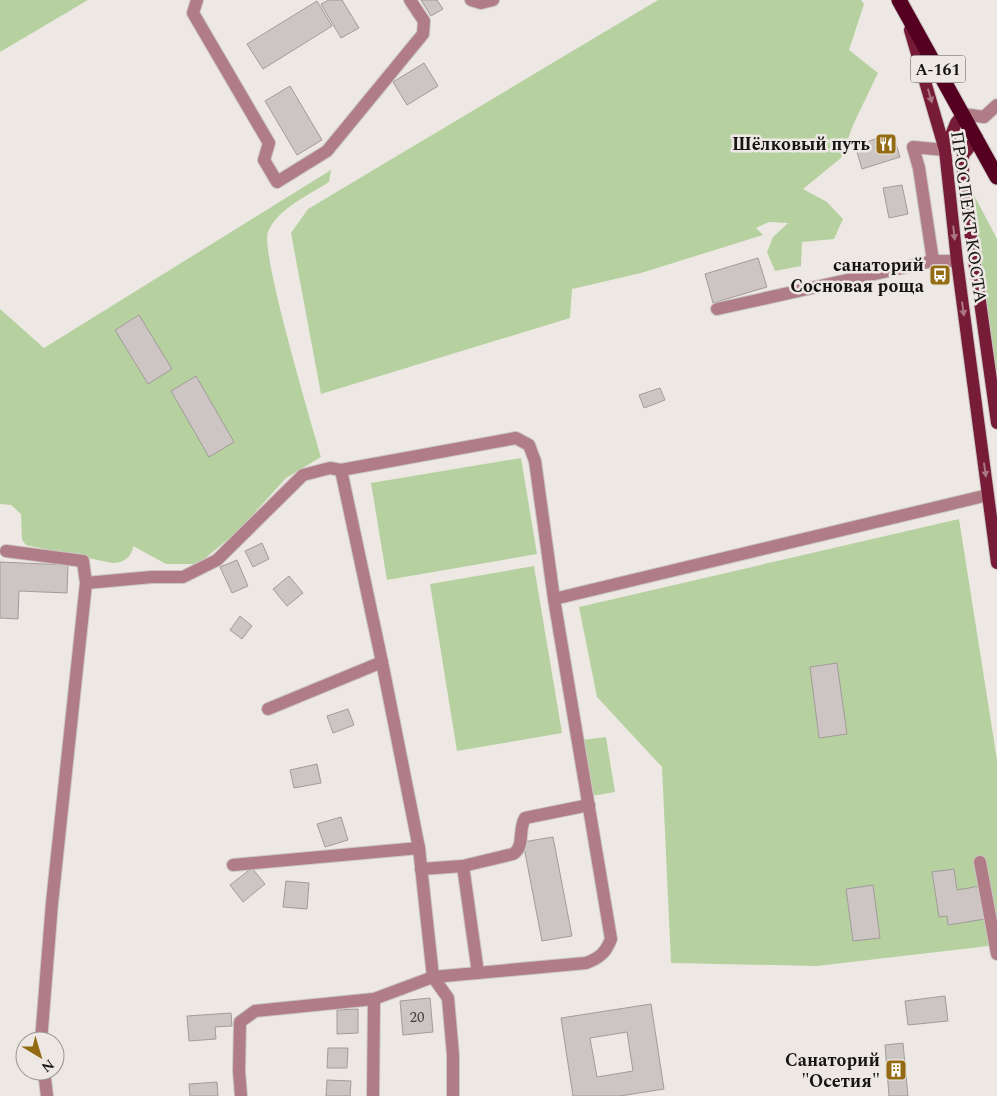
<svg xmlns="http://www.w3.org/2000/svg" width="997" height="1096" font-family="Spectral,serif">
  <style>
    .green { fill: #b6d19f }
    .building { fill: #ccc5c3; stroke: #a29b9a; fill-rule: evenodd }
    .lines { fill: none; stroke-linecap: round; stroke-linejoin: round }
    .minor-casing { stroke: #cbc6c3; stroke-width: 14 }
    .major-casing { stroke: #cbc6c3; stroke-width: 14 }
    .highway-casing { stroke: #cbc6c3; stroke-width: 17 }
    .minor { stroke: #b07c86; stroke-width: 12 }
    .major { stroke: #761b38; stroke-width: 12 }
    .highway { stroke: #550021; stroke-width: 15 }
    .oneway { fill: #ac7785 }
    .labels { text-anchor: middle; stroke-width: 5; stroke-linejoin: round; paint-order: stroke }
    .number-label { font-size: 15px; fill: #444140 }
    .shield { fill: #ede8e4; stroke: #575452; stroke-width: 1 }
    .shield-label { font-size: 16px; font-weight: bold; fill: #171514 }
    .poi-label { font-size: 18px; font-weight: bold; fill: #171514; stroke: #ede8e4; text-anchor: end }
    .street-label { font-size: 18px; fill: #171514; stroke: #ede8e4 }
  </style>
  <rect width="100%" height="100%" fill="#ede8e4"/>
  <g class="green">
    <polygon points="0,0 88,0 0,52"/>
    <polygon points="658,0 861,0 864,4 849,50 878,73 853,125 841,158 803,189 827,202 843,219 834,239 802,242 801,266 775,271 767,252 773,237 788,223 769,222 756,228 763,235 641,273 572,289 570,318 321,394 291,233 308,209"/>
    <path d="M331,170L329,182C309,195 277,209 268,232C260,252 312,425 321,457L286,478L238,531L198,564H166L133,546C132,557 124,563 112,563L26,545L22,540L21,514L11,505L0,504V309L44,348Z"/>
    <polygon points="964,176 997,239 997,397"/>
    <polygon points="521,458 537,554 387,580 371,483"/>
    <polygon points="959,519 997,760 997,945 817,966 671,963 662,767 597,697 579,607"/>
    <polygon points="534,566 562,733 457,751 430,584"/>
    <polygon points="606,737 615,792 591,796 582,740"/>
  </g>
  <g class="building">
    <polygon points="329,0 342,0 359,28 341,38 321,4"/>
    <polygon points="421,0 437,0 443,9 431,16"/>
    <polygon points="317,1 332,26 263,69 247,44"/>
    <polygon points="424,63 438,86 407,105 393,82"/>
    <polygon points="290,86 322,140 297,155 265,101"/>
    <polygon points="893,134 900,157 862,169 855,145"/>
    <polygon points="902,185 908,214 889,218 883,188"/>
    <polygon points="758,258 767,287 713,303 705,274"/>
    <polygon points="139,315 172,369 148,384 115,330"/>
    <polygon points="196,376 234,442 209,457 171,391"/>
    <polygon points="660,388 665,400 644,408 639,395"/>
    <polygon points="262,543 269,559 253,567 245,551"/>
    <polygon points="237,560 248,586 232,593 220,567"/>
    <polygon points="0,562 68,565 67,593 19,591 18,619 0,618"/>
    <polygon points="289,576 303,593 287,606 273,589"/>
    <polygon points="240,616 252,626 242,639 230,630"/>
    <polygon points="837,663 847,734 819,738 810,667"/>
    <polygon points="348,709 354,725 333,733 327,716"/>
    <polygon points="317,764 321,783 294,788 290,770"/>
    <polygon points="341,817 348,840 325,847 317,824"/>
    <polygon points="553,837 572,936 542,941 523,842"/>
    <polygon points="252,868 265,884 243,902 230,885"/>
    <polygon points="954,869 957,890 980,886 985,919 948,925 947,916 939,917 932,872"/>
    <polygon points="286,881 309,883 307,909 283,907"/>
    <polygon points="873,885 880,938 853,941 846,889"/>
    <polygon points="945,996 948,1021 908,1025 905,1001"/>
    <polygon points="430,998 433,1032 403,1035 400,1001"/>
    <path d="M651,1004L664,1089L620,1096H573L561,1018ZM627,1032L633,1071L597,1077L590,1038Z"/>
    <polygon points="358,1009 358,1033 337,1034 337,1010"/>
    <polygon points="231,1013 232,1026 215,1027 216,1039 189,1041 187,1016"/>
    <polygon points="903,1043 908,1096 889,1096 885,1045"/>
    <polygon points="328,1048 348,1048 347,1068 327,1068"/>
    <polygon points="327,1080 351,1081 350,1096 326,1096"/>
    <polygon points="217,1082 218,1096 190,1096 189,1084"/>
  </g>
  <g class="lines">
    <g class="minor-casing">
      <g id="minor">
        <polyline points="197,0 193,13 269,143 264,160 277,182 327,151 423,34 424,21 410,0"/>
        <polyline points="471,0 481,3 493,0"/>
        <polyline points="963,114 984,117 997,105"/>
        <polyline points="933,261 919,168 913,147 945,150"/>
        <polyline points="717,309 933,261 957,261"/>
        <polyline points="6,551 83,561 86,583 152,577 183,577 217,560 303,475 330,468 341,470"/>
        <polyline points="554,599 988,495"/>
        <polyline points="268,709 382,662"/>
        <polyline points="980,862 997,954"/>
        <polyline points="233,865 419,848 433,977 448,998 453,1055 453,1096"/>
        <polyline points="463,866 478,973"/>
        <path d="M421,869L463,866L513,854C525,847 518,829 525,818L589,805"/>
        <polyline points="41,1041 52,903 86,583"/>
        <polyline points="44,1071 47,1096"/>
        <path d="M241,1096L239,1071L240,1022L255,1011L374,999L433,977L586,963C600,958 606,952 611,939L554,599L535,461L529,445L516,438L341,470L382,662L419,848"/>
        <polyline points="373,1096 374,999"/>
      </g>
    </g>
    <g class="major-casing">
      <g id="major">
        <polyline points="910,30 945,150 957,261 997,563"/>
        <polyline points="977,138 963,155 963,180 997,423"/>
        <polyline points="945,150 956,123 963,114"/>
      </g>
    </g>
    <g class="highway-casing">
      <polyline id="highway" points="899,0 997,177"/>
    </g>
    <use href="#minor" class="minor"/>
    <use href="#major" class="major"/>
    <use href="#highway" class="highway"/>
  </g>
  <defs><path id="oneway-solid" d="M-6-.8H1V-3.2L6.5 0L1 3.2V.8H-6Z" transform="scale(1.25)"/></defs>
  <g class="oneway">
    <use href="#oneway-solid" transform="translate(930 96) rotate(74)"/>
    <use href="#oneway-solid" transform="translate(954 233) rotate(84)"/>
    <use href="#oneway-solid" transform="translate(963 309) rotate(82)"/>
    <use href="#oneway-solid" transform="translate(985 470) rotate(82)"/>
  </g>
  <defs>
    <g id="restaurant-square" transform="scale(1.125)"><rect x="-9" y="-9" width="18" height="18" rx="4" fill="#926b13" stroke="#ede8e4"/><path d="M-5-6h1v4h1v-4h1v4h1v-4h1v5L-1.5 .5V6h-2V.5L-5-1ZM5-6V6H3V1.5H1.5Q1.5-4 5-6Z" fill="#fff"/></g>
    <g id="bus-square" transform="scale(1.125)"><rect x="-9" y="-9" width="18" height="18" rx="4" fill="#926b13" stroke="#ede8e4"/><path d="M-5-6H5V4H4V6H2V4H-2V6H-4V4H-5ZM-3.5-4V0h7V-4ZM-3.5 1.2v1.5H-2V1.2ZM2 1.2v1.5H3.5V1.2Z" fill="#fff"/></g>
    <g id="building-square" transform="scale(1.125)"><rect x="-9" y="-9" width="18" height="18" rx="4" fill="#926b13" stroke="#ede8e4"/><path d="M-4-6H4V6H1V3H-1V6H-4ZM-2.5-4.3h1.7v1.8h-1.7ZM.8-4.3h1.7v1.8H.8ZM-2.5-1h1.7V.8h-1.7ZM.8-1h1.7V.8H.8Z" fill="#fff"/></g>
  </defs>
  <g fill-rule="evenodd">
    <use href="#restaurant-square" x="886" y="144"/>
    <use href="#bus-square" x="940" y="275"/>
    <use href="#building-square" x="896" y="1070"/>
  </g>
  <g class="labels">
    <g class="number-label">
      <text x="417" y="1022">20</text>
    </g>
    <rect class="shield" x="910.5" y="55.5" width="55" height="27" rx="4"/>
    <g class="shield-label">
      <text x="938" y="75">А-161</text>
    </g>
    <g class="poi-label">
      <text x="870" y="150">Шёлковый путь</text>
      <text x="924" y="271">санаторий<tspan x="924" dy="21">Сосновая роща</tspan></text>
      <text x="880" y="1066">Санаторий<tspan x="880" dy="21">"Осетия"</tspan></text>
    </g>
    <g class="street-label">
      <text transform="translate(969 217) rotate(82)" y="6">ПРОСПЕКТ КОСТА</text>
    </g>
  </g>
  <g transform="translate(40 1056) rotate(142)"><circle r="24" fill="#ede8e4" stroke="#979491"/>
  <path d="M0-4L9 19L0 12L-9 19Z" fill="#926b13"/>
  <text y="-8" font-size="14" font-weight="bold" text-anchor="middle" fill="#171514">N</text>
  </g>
</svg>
